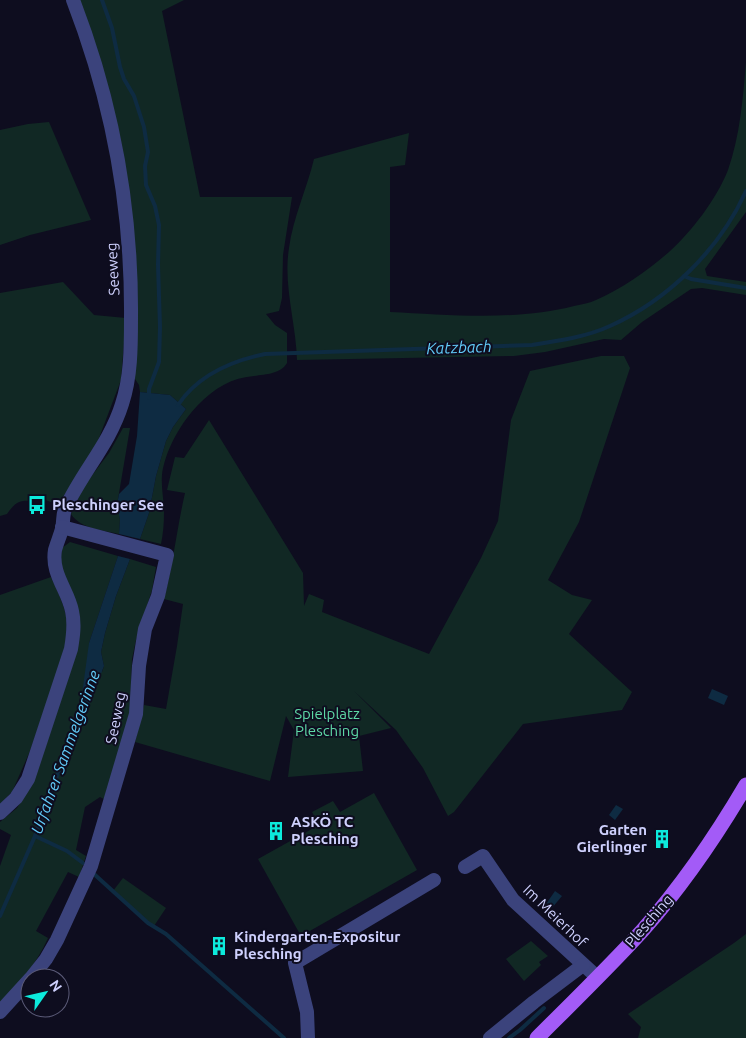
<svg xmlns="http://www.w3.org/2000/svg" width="746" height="1038" font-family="Ubuntu,sans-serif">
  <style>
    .green { fill: #112824 }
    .water { fill: #0e2b42 }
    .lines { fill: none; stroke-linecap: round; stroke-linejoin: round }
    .stream { stroke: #0e2b42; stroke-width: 4 }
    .minor { stroke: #3b437c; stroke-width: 14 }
    .major { stroke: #a35bf7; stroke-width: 15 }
    .labels { text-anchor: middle; stroke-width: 4; stroke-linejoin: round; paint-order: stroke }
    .street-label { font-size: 15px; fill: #ced0fd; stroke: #0e0d1f }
    .poi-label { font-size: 15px; font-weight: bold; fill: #ced0fd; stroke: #0e0d1f; text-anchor: start }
    .park-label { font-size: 15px; fill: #5ed8a6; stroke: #0e0d1f }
    .water-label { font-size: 16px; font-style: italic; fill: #61caf7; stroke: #0e0d1f }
  </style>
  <rect width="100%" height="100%" fill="#0e0d1f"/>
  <g class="green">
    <path d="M78,0H184L162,11L200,197H292L283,255L282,298L279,311L266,314L275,325L287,333V363C279,377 256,374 242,378C203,386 167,437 162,475C161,488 164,500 164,513C164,524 163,534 161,544L140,539L149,513L156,476L166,441L173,427L186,409L170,395L140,392L139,385L135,379L134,252Z"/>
    <path d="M746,62V212L705,269L707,276L746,282V295L702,288L691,289L642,322L621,340L604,339L545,352L514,356L297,360C296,323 283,285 289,248C293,218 307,188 314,159L409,133L405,165L390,167V312C449,315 517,321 574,306C582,304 590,303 596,300C623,288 647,271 669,252C692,231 716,200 728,170C740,136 743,98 746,62Z"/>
    <polygon points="49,122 91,220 30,235 0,245 0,130 28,124"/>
    <path d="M63,282L94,315L126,318L121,380L99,438L89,460L60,501L56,504L35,496L32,502C20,498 14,504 7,514L0,516V293Z"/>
    <path d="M601,356H624L630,368L579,522L548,580L572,595L592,600L569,634L632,692L622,710L523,724L454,812L448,816L423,768L396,730L354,691L391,728L359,736L363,771L288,777L294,730L286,716L270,781L135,742L144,705L166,709L177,646L183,604L164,599C173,564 177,528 185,493L167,490L175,457L184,458L209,420L303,573L304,606L309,594L324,600L322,612L429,654L481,558L498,521L511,420L530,371Z"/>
    <path d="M123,428H130L117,505L120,520L119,534C102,530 81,529 71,514L84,486L109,453Z"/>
    <path d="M70,542L118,556L89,643L102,672L104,666L101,652L105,633L116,596L130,559L156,567L152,590L136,640L132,659L130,714L106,800L100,797L85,807L76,850L86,856L79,877L68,872L36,931L48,938C36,965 20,982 0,1004V866L11,835L0,829V822L17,808L30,787L76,642L59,567L62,548Z"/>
    <path d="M51,577C61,597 68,615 69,637L30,751L12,792L0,804V595Z"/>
    <polygon points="374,793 417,870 301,936 258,859 319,825 312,812 333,801 340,812"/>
    <polygon points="123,878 166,908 154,926 113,891"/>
    <polygon points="746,934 746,1038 638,1038 641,1027 628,1014 734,943"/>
    <polygon points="531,941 548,956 539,962 541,965 524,981 506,959"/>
  </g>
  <g class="water">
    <polygon points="140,392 170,395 186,409 173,427 166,441 156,476 149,513 140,539 119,534 120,520 117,505 119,494 129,484 137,436"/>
    <polygon points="118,556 130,559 116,596 105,633 101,652 104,666 82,723 75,717 82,694 89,643"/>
    <polygon points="712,689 728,696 724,705 708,698"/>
    <polygon points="616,805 623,809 615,820 609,815"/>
    <polygon points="555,891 562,896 552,908 546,904"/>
  </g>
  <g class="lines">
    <g class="stream">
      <polyline points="102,0 112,28 120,67 124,79 134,96 144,127 148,152 145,166 146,185 155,206 159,225 158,265 160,327 159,362 149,389 149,398"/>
      <polyline points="684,276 691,279 746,288"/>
      <path d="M178,405C198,375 231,361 265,354L532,345C558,341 586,337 610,326C668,300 720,249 746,191"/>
      <polyline points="35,836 67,851 83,863"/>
      <polyline points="94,874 148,923 166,934 284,1038"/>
      <polyline points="0,916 35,836 79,716"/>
      <polyline points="509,1038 520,1030 544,1008"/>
    </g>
    <g class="minor">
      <path d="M0,813L16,798L28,779L71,649C73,637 75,624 72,611C68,590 51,574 55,550C57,543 60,536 62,529C64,521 62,514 66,507C83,471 110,443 122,404C131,377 131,347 131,318C132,209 112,101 73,0"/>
      <polyline points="465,867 483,856 513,900 597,977"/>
      <polyline points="31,978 46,959 57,940 91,866 136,714 139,666 145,629 158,596 167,555 62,527"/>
      <polyline points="0,1012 30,979"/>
      <polyline points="308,1038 307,1012 295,963 434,880"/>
      <polyline points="490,1038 534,1002 583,965"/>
    </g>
    <path class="major" d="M537,1038C572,1003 608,968 642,931C681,887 716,836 746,785"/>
  </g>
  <defs>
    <g id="bus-bare" transform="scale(1.5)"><path d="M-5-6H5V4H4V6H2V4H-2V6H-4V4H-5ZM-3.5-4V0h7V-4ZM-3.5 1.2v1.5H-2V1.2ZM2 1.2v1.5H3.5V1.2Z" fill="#0ceadc" stroke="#0e0d1f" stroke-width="2.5" paint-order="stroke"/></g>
    <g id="building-bare" transform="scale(1.5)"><path d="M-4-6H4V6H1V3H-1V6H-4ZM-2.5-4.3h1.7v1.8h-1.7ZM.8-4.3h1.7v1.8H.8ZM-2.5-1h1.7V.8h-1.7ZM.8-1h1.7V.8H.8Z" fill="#0ceadc" stroke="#0e0d1f" stroke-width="2.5" paint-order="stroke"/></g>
  </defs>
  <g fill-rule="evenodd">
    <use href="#bus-bare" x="37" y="505"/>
    <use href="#building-bare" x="276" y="831"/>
    <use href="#building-bare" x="662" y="839"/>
    <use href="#building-bare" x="219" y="946"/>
  </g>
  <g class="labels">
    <g class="street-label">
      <text transform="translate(113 269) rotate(-93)" y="5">Seeweg</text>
      <text transform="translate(116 718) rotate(-79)" y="5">Seeweg</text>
      <text transform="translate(555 916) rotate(44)" y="5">Im Meierhof</text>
      <text transform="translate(649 921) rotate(-49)" y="5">Plesching</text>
    </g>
    <g class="poi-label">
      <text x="52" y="510">Pleschinger See</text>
      <text x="291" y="827">ASKÖ TC<tspan x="291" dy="17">Plesching</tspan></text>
      <text x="647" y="835" text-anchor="end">Garten<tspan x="647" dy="17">Gierlinger</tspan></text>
      <text x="234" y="942">Kindergarten-Expositur<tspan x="234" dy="17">Plesching</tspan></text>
    </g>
    <g class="park-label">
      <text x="327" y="719">Spielplatz<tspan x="327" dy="17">Plesching</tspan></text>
    </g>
    <g class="water-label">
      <text transform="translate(459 347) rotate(-2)" y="6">Katzbach</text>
      <text transform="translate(65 752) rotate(-70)" y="6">Urfahrer Sammelgerinne</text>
    </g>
  </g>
  <g transform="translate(45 993) rotate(56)"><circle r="24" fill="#0e0d1f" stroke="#5b5b78"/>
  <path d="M0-4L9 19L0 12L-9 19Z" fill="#0ceadc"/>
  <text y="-8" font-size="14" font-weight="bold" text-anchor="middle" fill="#ced0fd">N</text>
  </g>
</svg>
